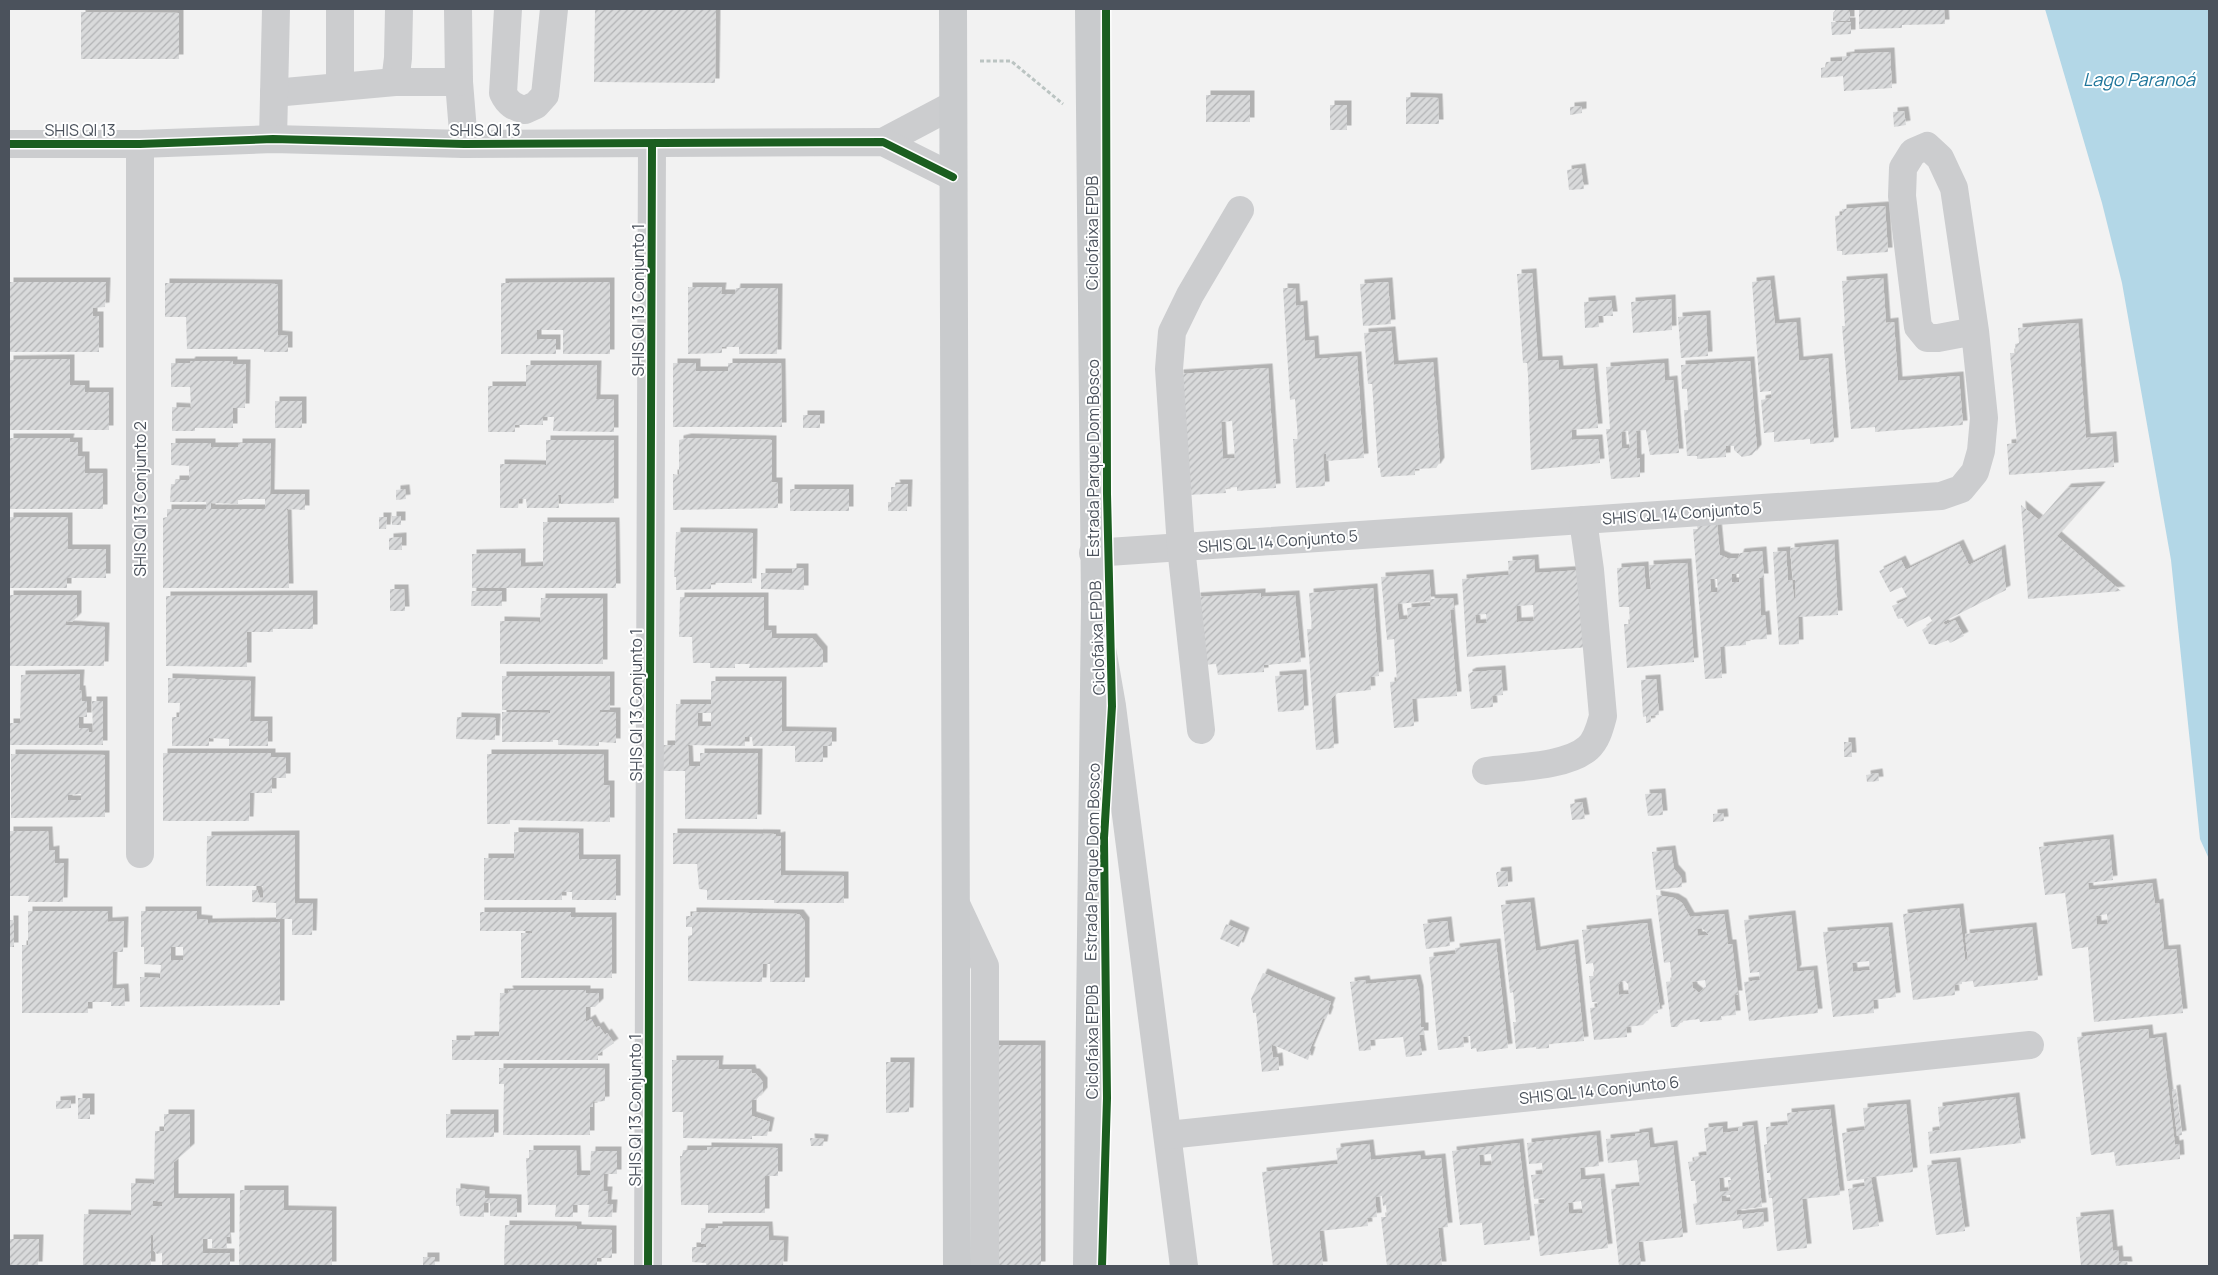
<svg xmlns="http://www.w3.org/2000/svg" width="2218" height="1275" font-family="Manrope,sans-serif">
  <style>
    .water { fill: #b3d7e7 }
    .building { fill: url(#building-hatch); fill-rule: evenodd; filter: url(#shadow) }
    .lines { fill: none; stroke-linecap: round; stroke-linejoin: round }
    .path { stroke: #bbc4c2; stroke-width: 3; stroke-dasharray: 4 2.5; stroke-linecap: butt }
    .minor { stroke: #cccdcf; stroke-width: 28 }
    .major { stroke: #c9cbcd; stroke-width: 28 }
    .cycleway-casing { stroke: #fff; stroke-width: 11 }
    .cycleway { stroke: #1b5e20; stroke-width: 8 }
    .labels { text-anchor: middle; stroke-width: 4; stroke-linejoin: round; paint-order: stroke }
    .street-label { font-size: 16px; fill: #4b525c; stroke: #fff }
    .water-label { font-size: 18px; font-style: italic; fill: #1f769b; stroke: #fff }
  </style>
  <defs>
    <pattern id="building-hatch" width="6" height="6" patternUnits="userSpaceOnUse" patternTransform="scale(1.25)"><rect width="6" height="6" fill="#d9dadb"/><path d="M-1 1l2-2M0 6l6-6M5 7l2-2" fill="none" stroke="#b2b3b5"/></pattern>
    <filter id="shadow"><feDropShadow dx="4.5" dy="-4.5" stdDeviation="0" flood-color="#0004"/></filter>
  </defs>
  <rect width="100%" height="100%" fill="#f2f2f2"/>
  <polygon class="water" points="2045,9 2209,9 2209,859 2200,839 2171,560 2122,283 2102,203"/>
  <g class="building">
    <polygon points="595,9 716,9 715,83 594,82"/>
    <polygon points="1836,9 1847,9 1850,13 1850,21 1833,21 1833,13"/>
    <polygon points="1859,9 1944,9 1945,24 1902,25 1902,28 1859,29"/>
    <polygon points="81,12 179,13 179,59 81,59"/>
    <polygon points="1831,22 1851,22 1851,34 1832,35"/>
    <polygon points="1890,52 1892,88 1844,91 1843,76 1821,78 1821,68 1826,67 1826,62 1842,61 1842,57 1850,56 1850,54"/>
    <rect x="1206" y="95" width="44" height="27"/>
    <polygon points="1406,97 1438,98 1439,124 1406,124"/>
    <rect x="1330" y="105" width="17" height="25"/>
    <polygon points="1582,106 1582,113 1570,115 1570,107"/>
    <polygon points="1904,111 1906,125 1894,127 1893,112"/>
    <polygon points="1581,168 1584,189 1569,190 1567,170"/>
    <polygon points="1885,206 1888,252 1842,255 1842,251 1837,251 1835,216 1842,215 1842,209"/>
    <polygon points="1532,273 1538,361 1558,360 1559,370 1593,368 1598,428 1567,430 1572,431 1572,440 1598,439 1600,463 1531,470 1528,375 1527,363 1523,363 1517,274"/>
    <polygon points="1883,278 1886,323 1894,322 1898,381 1959,376 1963,425 1875,432 1875,427 1851,429 1842,326 1845,326 1842,281"/>
    <polygon points="1770,280 1775,324 1796,322 1799,361 1828,358 1834,442 1810,444 1810,439 1774,442 1774,432 1764,433 1761,400 1771,398 1771,391 1760,392 1752,282"/>
    <polygon points="9,282 106,282 105,307 93,308 93,316 99,316 99,352 9,352"/>
    <polygon points="610,282 610,354 563,354 563,330 537,330 537,339 556,339 556,354 501,354 501,283"/>
    <polygon points="1388,282 1391,324 1363,326 1360,284"/>
    <polygon points="165,283 278,284 278,335 288,336 288,352 264,352 264,350 260,349 187,349 186,317 165,317"/>
    <polygon points="688,287 722,287 721,294 735,294 736,288 778,288 777,354 739,354 739,347 722,347 722,353 688,354"/>
    <polygon points="1283,288 1295,288 1296,306 1303,305 1305,341 1314,340 1315,359 1357,356 1364,458 1327,461 1326,454 1323,454 1325,486 1296,488 1293,439 1298,439 1295,399 1290,400"/>
    <polygon points="1671,299 1672,330 1633,333 1631,302"/>
    <polygon points="1611,300 1613,316 1598,316 1599,327 1585,328 1584,302"/>
    <polygon points="1706,315 1708,356 1681,358 1678,317"/>
    <polygon points="2078,323 2086,438 2112,436 2114,467 2009,475 2007,444 2017,443 2010,353 2016,353 2015,344 2019,343 2018,328"/>
    <polygon points="1391,331 1394,365 1433,362 1440,462 1436,468 1415,469 1415,475 1381,477 1380,468 1378,468 1372,384 1368,384 1364,333"/>
    <polygon points="70,359 70,385 85,385 85,392 109,392 109,430 9,430 9,360"/>
    <polygon points="191,361 233,361 233,364 246,364 245,408 233,408 233,428 195,428 195,431 172,431 172,407 191,408 190,387 171,387 171,363 190,363"/>
    <polygon points="1750,361 1757,449 1752,455 1742,457 1734,450 1734,446 1726,446 1726,457 1697,459 1697,456 1687,456 1684,410 1688,410 1687,389 1682,389 1681,365"/>
    <polygon points="673,363 696,363 696,371 728,371 728,363 781,363 782,427 673,427"/>
    <path d="M1664,363L1665,381L1673,380L1679,453L1650,455L1646,430L1636,431L1637,459L1640,458V477L1611,479L1606,429H1610L1606,367ZM1628,431L1630,448L1622,449L1621,432Z"/>
    <polygon points="526,365 597,365 596,399 614,399 614,432 553,431 554,417 543,417 543,425 515,425 515,432 488,432 488,386 526,386"/>
    <path d="M1268,368L1276,488L1237,491V487L1225,488L1226,493L1187,495L1179,374ZM1232,421L1235,458L1223,459L1221,422Z"/>
    <rect x="275" y="401" width="27" height="27"/>
    <rect x="803" y="415" width="17" height="13"/>
    <polygon points="9,438 70,438 69,442 78,442 78,456 85,456 85,473 102,473 103,474 103,509 9,509"/>
    <polygon points="687,438 772,440 772,482 778,482 778,508 673,510 673,474 679,475 679,440"/>
    <polygon points="546,440 614,440 614,503 561,504 561,495 558,495 559,508 527,508 526,499 519,499 518,508 500,508 500,464 546,465"/>
    <path d="M171,443H211V447H238V443H271L270,494H305V510L287,509L289,588H163V518L167,517V509H206V502H170L171,484H175V480H189V466L171,465ZM238,499H265V509H211V503L238,504Z"/>
    <polygon points="895,484 908,484 907,511 888,511 888,502 891,502 891,487 896,487"/>
    <polygon points="2101,486 2057,536 2121,591 2028,599 2021,505 2039,520 2067,488"/>
    <polygon points="405,489 406,499 396,500 396,490"/>
    <rect x="790" y="489" width="59" height="22"/>
    <rect x="392" y="516" width="9" height="9"/>
    <polygon points="9,517 68,517 68,549 106,549 106,578 67,578 67,588 9,588"/>
    <polygon points="379,517 387,517 386,529 379,529"/>
    <polygon points="543,522 615,522 616,588 472,588 472,554 521,553 521,567 543,566"/>
    <path d="M1717,524L1720,555L1727,558H1738L1740,553L1762,551L1764,578H1759L1761,616L1765,615L1767,639L1746,640V645L1720,647L1722,678L1705,679L1693,529H1698L1697,525ZM1732,574H1739V582H1732ZM1710,579H1717L1718,592H1711Z"/>
    <polygon points="676,532 753,533 752,583 711,583 711,589 676,590 676,577 674,577"/>
    <polygon points="402,537 402,550 389,550 389,538"/>
    <polygon points="1834,544 1838,615 1798,617 1799,644 1779,645 1773,552 1786,551 1788,581 1792,580 1794,598 1796,598 1795,580 1793,580 1790,548"/>
    <polygon points="1959,544 1969,565 2001,549 2006,590 1943,622 1945,625 1955,620 1964,636 1950,643 1948,640 1936,645 1929,644 1922,630 1933,622 1929,616 1907,627 1902,618 1898,619 1892,606 1908,599 1902,587 1890,592 1879,571 1901,560 1906,570"/>
    <path d="M1534,559L1535,573L1583,570L1589,647L1467,657L1462,579L1509,575L1508,561ZM1533,605L1534,621L1517,622L1516,606ZM1486,614L1487,623L1476,624L1475,615Z"/>
    <polygon points="1687,563 1694,662 1627,668 1624,624 1630,624 1629,607 1619,607 1617,568 1644,566 1646,589 1651,589 1649,565"/>
    <polygon points="792,568 804,568 804,590 761,589 761,573 792,573"/>
    <path d="M1429,574L1431,599L1453,598L1454,609L1450,610L1457,696L1412,699L1414,726L1394,728L1390,682L1397,681L1394,639L1387,640L1381,577ZM1430,601L1431,606L1407,608L1408,619L1399,620L1397,604Z"/>
    <polygon points="1373,588 1379,676 1370,677 1371,690 1337,693 1331,699 1334,748 1316,750 1307,629 1312,629 1309,593"/>
    <polygon points="390,589 404,589 405,611 390,611"/>
    <polygon points="472,591 502,591 502,606 471,606"/>
    <polygon points="1261,593 1261,597 1295,595 1301,662 1266,665 1264,665 1264,672 1218,675 1216,664 1201,665 1196,597"/>
    <polygon points="9,595 77,595 77,617 72,622 66,621 66,625 105,627 104,666 9,666"/>
    <polygon points="313,595 313,629 273,629 273,632 247,632 247,667 166,666 166,596"/>
    <polygon points="680,597 764,597 764,630 772,630 772,638 812,638 823,651 823,667 749,668 750,664 735,664 735,668 710,668 710,663 693,663 692,637 679,637"/>
    <polygon points="541,598 603,598 603,664 500,664 500,621 540,622"/>
    <polygon points="1501,670 1503,695 1492,696 1493,707 1471,709 1468,674 1472,672"/>
    <polygon points="80,674 79,690 81,690 82,701 87,701 87,717 79,717 79,728 89,728 89,732 93,732 92,701 103,701 103,745 9,745 9,723 20,723 21,675"/>
    <polygon points="1302,674 1304,710 1278,712 1275,676"/>
    <polygon points="502,676 610,676 610,710 600,710 599,712 616,712 616,743 599,742 599,746 558,745 558,740 553,740 553,742 502,742 502,712 550,713 550,710 502,710"/>
    <polygon points="168,678 251,681 250,721 268,721 268,746 229,746 229,739 209,738 209,746 172,746 172,717 179,717 180,703 168,703"/>
    <polygon points="1656,679 1659,715 1650,716 1651,722 1646,723 1646,716 1643,717 1641,680"/>
    <path d="M711,681H782V731L832,732V746H823V762H795V746H753L752,737H745V746L688,745L689,766H700V753H758L757,819H685V771H663V745H675L676,704H711ZM698,713H711V726H698Z"/>
    <polygon points="457,717 496,718 495,740 456,739"/>
    <polygon points="1844,742 1851,742 1852,757 1844,757"/>
    <polygon points="163,753 271,753 271,757 286,757 286,778 272,778 272,793 250,793 249,821 163,821"/>
    <path d="M11,754L105,755V817L11,818ZM81,794V800H68V795Z"/>
    <polygon points="487,754 604,754 604,785 610,785 610,822 510,820 510,824 487,824"/>
    <polygon points="1878,773 1879,781 1867,782 1866,775"/>
    <polygon points="1661,793 1663,815 1648,816 1645,794"/>
    <polygon points="1582,802 1585,819 1572,820 1570,804"/>
    <polygon points="1723,813 1724,821 1713,822 1713,814"/>
    <polygon points="9,831 48,831 49,851 55,850 55,863 64,863 63,902 28,902 29,896 9,896"/>
    <polygon points="514,832 579,833 579,859 616,859 616,900 572,900 572,892 562,892 562,900 484,900 484,858 514,858"/>
    <polygon points="673,833 776,834 776,837 781,836 781,875 844,876 844,903 774,903 774,900 707,900 707,890 699,889 697,864 673,864"/>
    <polygon points="295,835 295,903 313,903 312,935 292,935 292,919 276,919 276,903 252,902 252,890 257,890 260,898 263,898 263,886 206,886 207,836"/>
    <path d="M2109,839L2113,880L2088,883L2089,890L2152,883L2155,904L2159,903L2164,950L2176,949L2183,1013L2094,1022L2088,947L2072,949L2065,893L2045,895L2039,847ZM2107,914L2108,924L2097,925L2096,916Z"/>
    <polygon points="1671,850 1674,869 1681,877 1682,887 1656,890 1652,852"/>
    <polygon points="1507,871 1508,886 1498,887 1496,874 1497,872"/>
    <path d="M1656,895L1674,898L1682,903L1690,917L1724,914L1728,944H1732L1738,995H1734L1736,1015L1721,1016L1722,1020L1700,1022L1699,1019L1682,1021L1677,1027H1671L1666,982L1672,981L1670,962L1664,963ZM1702,928L1708,934V935L1698,936L1697,929ZM1705,980L1706,987L1699,993L1693,988L1692,982Z"/>
    <polygon points="1530,902 1536,951 1574,944 1584,1041 1549,1044 1549,1048 1536,1049 1536,1047 1516,1049 1513,1022 1516,1022 1513,992 1510,993 1501,905"/>
    <polygon points="1959,908 1965,959 1968,961 1965,934 2032,927 2038,980 1974,987 1973,981 1962,982 1962,984 1954,985 1955,995 1913,1000 1903,914"/>
    <polygon points="28,911 108,911 108,922 124,921 123,952 113,952 112,989 124,988 125,1006 111,1006 111,1002 88,1002 88,1013 22,1013 22,945 28,945"/>
    <path d="M141,911H197V919L208,920V923L280,922V1005L140,1007V977L160,978L161,965L144,964V947H141ZM171,947H183V960H171Z"/>
    <polygon points="480,912 571,912 571,917 612,917 612,978 521,978 521,933 532,933 532,931 480,931"/>
    <polygon points="692,912 799,914 805,922 805,982 770,982 770,964 763,964 762,982 688,981 688,936 692,935 692,927 686,927 686,916 692,916"/>
    <polygon points="1791,915 1797,969 1795,972 1813,970 1818,1013 1749,1021 1744,982 1760,980 1759,972 1750,973 1744,920"/>
    <rect x="9" y="920" width="5" height="27"/>
    <polygon points="1447,921 1450,946 1426,949 1423,924"/>
    <path d="M1647,923L1660,1009L1657,1010L1658,1013L1653,1014L1643,1025L1626,1027L1627,1037L1594,1040L1590,1008L1598,1007L1597,1002H1592L1589,976H1595L1593,963L1586,964L1582,930ZM1625,981L1628,984L1629,994L1619,995L1618,985L1620,982Z"/>
    <polygon points="1226,924 1245,932 1239,947 1220,939"/>
    <path d="M1888,927L1896,997L1873,1000L1874,1013L1833,1017L1823,932ZM1869,961L1870,970L1853,972L1852,963Z"/>
    <polygon points="1496,943 1508,1048 1477,1052 1476,1048 1471,1049 1470,1036 1463,1037 1464,1047 1438,1050 1429,957 1456,954 1455,948"/>
    <polygon points="1263,973 1331,1002 1328,1010 1329,1011 1326,1019 1323,1018 1309,1051 1311,1051 1308,1060 1271,1044 1273,1058 1278,1057 1279,1070 1262,1072 1256,1013 1253,1013 1251,999"/>
    <polygon points="1416,979 1419,990 1421,1027 1424,1027 1424,1035 1419,1035 1422,1055 1406,1057 1403,1037 1370,1040 1371,1050 1359,1051 1350,982 1365,980 1366,984"/>
    <polygon points="508,990 586,990 586,993 599,993 599,1003 595,1007 586,1007 586,1022 591,1019 596,1028 599,1026 605,1035 607,1033 614,1043 598,1054 598,1060 452,1060 452,1040 470,1040 470,1036 499,1036 500,993 509,993"/>
    <polygon points="2148,1029 2149,1039 2162,1037 2175,1145 2179,1144 2180,1159 2116,1166 2114,1152 2091,1155 2077,1037"/>
    <polygon points="992,1045 1041,1045 1041,1266 991,1266"/>
    <polygon points="672,1060 719,1060 718,1069 751,1069 752,1073 755,1073 763,1082 763,1092 756,1100 752,1100 752,1116 770,1122 767,1136 752,1136 752,1139 683,1138 683,1112 672,1112"/>
    <polygon points="886,1062 910,1062 909,1112 886,1113"/>
    <polygon points="499,1068 605,1068 605,1101 593,1102 593,1107 590,1107 590,1135 503,1135 504,1084 499,1084"/>
    <polygon points="2176,1089 2182,1135 2177,1136 2172,1090"/>
    <polygon points="2015,1097 2021,1143 1930,1154 1928,1132 1940,1130 1938,1107"/>
    <rect x="78" y="1098" width="12" height="21"/>
    <polygon points="71,1100 71,1108 56,1109 56,1101"/>
    <polygon points="1906,1104 1913,1172 1865,1178 1871,1178 1879,1226 1853,1230 1848,1189 1865,1186 1864,1179 1847,1181 1842,1133 1865,1130 1863,1108"/>
    <polygon points="1830,1109 1840,1195 1802,1199 1807,1248 1777,1251 1772,1198 1769,1198 1767,1180 1771,1180 1770,1173 1767,1173 1764,1145 1767,1144 1766,1127 1788,1125 1787,1113"/>
    <path d="M164,1114H190V1148L174,1162V1198H230V1237H226L227,1248H212V1239H203V1253H230V1266H162V1253L157,1254L153,1250V1234L151,1235V1266H83L84,1214L131,1215V1183L154,1184L155,1131H164ZM153,1201H162V1206H153Z"/>
    <polygon points="446,1114 494,1114 494,1137 446,1138"/>
    <path d="M1753,1125L1762,1207L1736,1210L1737,1215L1763,1212L1764,1226L1743,1229L1742,1220L1696,1225L1693,1204L1697,1203L1695,1181H1691L1688,1162L1695,1161L1694,1157L1707,1155L1704,1128L1723,1126V1133L1738,1131V1127ZM1730,1177L1731,1180H1728L1729,1191L1720,1192L1719,1178ZM1730,1195L1731,1201L1722,1202L1721,1196Z"/>
    <polygon points="1648,1132 1650,1148 1673,1145 1683,1237 1638,1242 1641,1266 1619,1266 1611,1189 1640,1186 1637,1160 1608,1163 1606,1139 1635,1136 1635,1134"/>
    <path d="M1596,1135L1599,1166L1580,1168L1581,1180L1600,1178L1608,1248L1540,1256L1534,1204L1544,1203V1198L1534,1199L1531,1175L1543,1174L1542,1163L1529,1164L1527,1143ZM1581,1201L1583,1213L1569,1214L1568,1203Z"/>
    <polygon points="810,1138 824,1139 823,1146 811,1146"/>
    <path d="M1519,1143L1530,1240L1484,1245L1482,1223L1460,1225L1452,1151ZM1491,1154L1492,1165L1480,1166L1479,1155Z"/>
    <polygon points="1369,1144 1371,1160 1420,1155 1421,1160 1441,1158 1448,1227 1438,1228 1442,1266 1387,1266 1381,1217 1387,1217 1386,1205 1383,1206 1382,1196 1375,1197 1377,1217 1367,1218 1368,1226 1319,1231 1323,1266 1273,1266 1262,1172 1338,1164 1336,1148"/>
    <polygon points="707,1147 778,1148 778,1176 765,1176 765,1213 708,1213 708,1205 681,1205 680,1156 682,1156 683,1150 707,1150"/>
    <polygon points="529,1150 576,1150 577,1175 590,1175 591,1151 617,1151 617,1174 604,1174 603,1191 608,1191 607,1204 613,1204 612,1217 588,1217 589,1205 573,1205 573,1217 555,1217 556,1205 528,1205 526,1158 529,1158"/>
    <polygon points="1956,1162 1965,1231 1936,1235 1927,1165"/>
    <polygon points="456,1188 485,1191 485,1198 517,1199 517,1217 490,1216 490,1203 484,1203 484,1217 460,1216 459,1206 456,1206"/>
    <polygon points="240,1190 284,1190 284,1210 332,1211 332,1266 239,1266"/>
    <polygon points="2109,1214 2113,1251 2118,1250 2119,1261 2127,1261 2128,1266 2081,1266 2076,1217"/>
    <polygon points="505,1225 577,1226 577,1229 612,1230 612,1258 597,1258 597,1266 504,1266"/>
    <polygon points="718,1226 768,1226 769,1240 784,1241 783,1266 706,1266 706,1263 692,1262 692,1247 706,1247 706,1244 701,1244 701,1228 718,1228"/>
    <polygon points="9,1239 39,1239 38,1266 9,1266"/>
    <rect x="423" y="1257" width="12" height="9"/>
  </g>
  <g class="lines">
    <polyline class="path" points="980,61 1011,61 1063,104"/>
    <g class="minor">
      <polyline points="458,9 459,82 464,144"/>
      <path d="M508,9L503,93C508,104 514,107 525,110L536,105L545,95L554,9"/>
      <polyline points="395,82 398,58 399,9"/>
      <polyline points="340,87 340,9"/>
      <polyline points="274,93 395,82 459,82"/>
      <polyline points="273,139 276,9"/>
      <polyline points="883,142 953,105"/>
      <polyline points="9,144 140,144 273,139 464,144 883,142 953,177"/>
      <polyline points="1093,553 1941,496 1961,489 1975,472 1981,451 1984,418 1975,331 1954,188 1940,158 1927,146 1913,152 1903,168 1902,196 1918,327 1927,338 1938,338 1975,331"/>
      <polyline points="1101,643 1112,706 1184,1266"/>
      <polyline points="1201,730 1181,547 1169,369 1172,332 1190,295 1240,210"/>
      <path d="M1486,771C1514,767 1567,767 1588,748C1597,740 1600,727 1603,716L1590,570L1583,520"/>
      <polyline points="140,854 140,144"/>
      <polyline points="956,904 985,966 985,1266"/>
      <polyline points="1168,1135 2030,1045"/>
      <polyline points="648,1266 652,144"/>
    </g>
    <g class="major">
      <polyline points="953,9 957,1266"/>
      <polyline points="1087,1266 1095,604 1089,9"/>
    </g>
    <g class="cycleway-casing">
      <g id="cycleway">
        <polyline points="9,144 140,144 273,139 464,144 883,142 953,177"/>
        <polyline points="648,1266 652,144"/>
        <polyline points="1102,1266 1107,1098 1104,838 1112,706 1107,494 1106,9"/>
      </g>
    </g>
    <use href="#cycleway" class="cycleway"/>
  </g>
  <g class="labels">
    <g class="street-label">
      <text x="80" y="136">SHIS QI 13</text>
      <text x="485" y="136">SHIS QI 13</text>
      <text transform="translate(1092 233) rotate(-90)" y="6">Ciclofaixa EPDB</text>
      <text transform="translate(638 300) rotate(-90)" y="6">SHIS QI 13 Conjunto 1</text>
      <text transform="translate(1093 458) rotate(-90)" y="6">Estrada Parque Dom Bosco</text>
      <text transform="translate(140 499) rotate(-90)" y="6">SHIS QI 13 Conjunto 2</text>
      <text transform="translate(1682 513) rotate(-4)" y="6">SHIS QL 14 Conjunto 5</text>
      <text transform="translate(1278 541) rotate(-4)" y="6">SHIS QL 14 Conjunto 5</text>
      <text transform="translate(1097 638) rotate(-92)" y="6">Ciclofaixa EPDB</text>
      <text transform="translate(636 705) rotate(-90)" y="6">SHIS QI 13 Conjunto 1</text>
      <text transform="translate(1092 862) rotate(-89)" y="6">Estrada Parque Dom Bosco</text>
      <text transform="translate(1092 1042) rotate(-90)" y="6">Ciclofaixa EPDB</text>
      <text transform="translate(1599 1090) rotate(-6)" y="6">SHIS QL 14 Conjunto 6</text>
      <text transform="translate(635 1110) rotate(-90)" y="6">SHIS QI 13 Conjunto 1</text>
    </g>
    <g class="water-label">
      <text x="2139" y="86">Lago Paranoá</text>
    </g>
  </g>
  <rect width="2218" height="1275" fill="none" stroke="#4b525c" stroke-width="20"/>
</svg>
